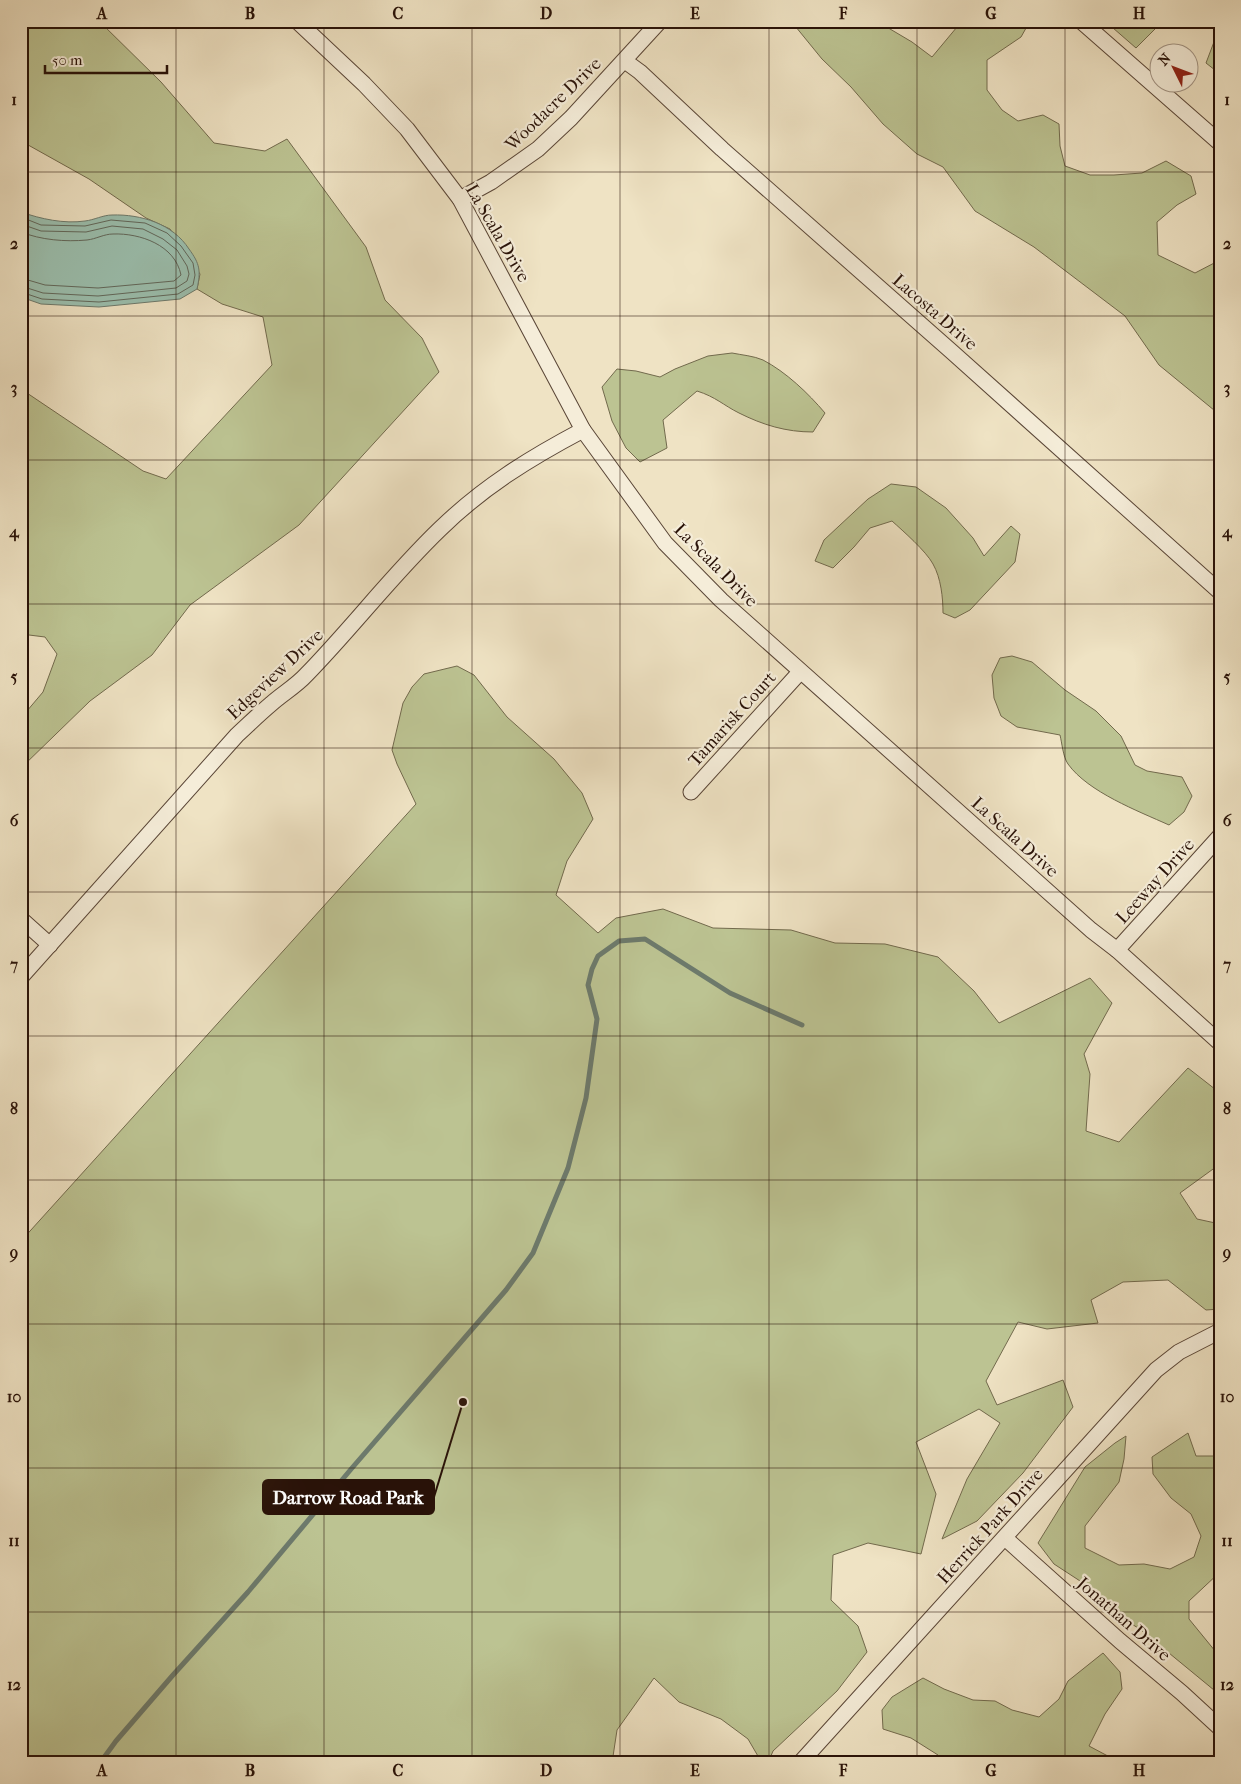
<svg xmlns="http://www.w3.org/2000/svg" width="1241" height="1784" font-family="'IM FELL French Canon',serif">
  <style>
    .green { fill: #bcc392; stroke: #726a4d }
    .water { fill: #9bbfae; stroke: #6d7a6c }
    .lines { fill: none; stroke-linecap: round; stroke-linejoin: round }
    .shore { stroke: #62685b; stroke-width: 1 }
    .stream { stroke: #6d7a6c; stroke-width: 5 }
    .street-casing { stroke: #5a4637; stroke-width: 17 }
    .street { stroke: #f5edd9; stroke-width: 15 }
    .grid { fill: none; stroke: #291208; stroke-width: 1; stroke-opacity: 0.55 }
    .labels { text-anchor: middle; stroke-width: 4.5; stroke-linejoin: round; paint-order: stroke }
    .street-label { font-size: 18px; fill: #291208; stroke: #f5edd9 }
    .leader { fill: none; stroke: #291208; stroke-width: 2 }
    .callout-dot { fill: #291208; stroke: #f5edd9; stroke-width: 2 }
    .callout { fill: #291208; stroke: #291208; stroke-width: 2 }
    .callout-label { font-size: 19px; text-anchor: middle; font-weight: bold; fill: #fff }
    .neatline { fill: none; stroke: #291208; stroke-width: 2 }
    .grid-label { font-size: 16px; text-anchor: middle; font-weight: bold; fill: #291208 }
  </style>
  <rect width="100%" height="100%" fill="#efe3c4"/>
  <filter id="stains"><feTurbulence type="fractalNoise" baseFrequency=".004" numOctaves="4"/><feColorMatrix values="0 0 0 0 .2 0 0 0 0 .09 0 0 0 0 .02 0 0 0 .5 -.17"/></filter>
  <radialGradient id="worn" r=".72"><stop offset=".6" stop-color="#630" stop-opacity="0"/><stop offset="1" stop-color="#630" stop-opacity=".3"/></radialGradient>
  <g class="green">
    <polygon points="21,21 99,21 161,82 214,143 265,151 287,139 366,247 385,300 422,338 439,372 299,525 190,605 152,655 90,701 21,768 21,718 43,692 57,654 45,637 21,634 21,389 143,471 166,479 272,365 263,317 222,304 197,289 200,274 170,229 146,218 89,179 21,141"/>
    <polygon points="791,21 881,21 885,26 912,42 932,57 962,21 1030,21 1021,37 987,60 987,90 1002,110 1018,121 1043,115 1059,124 1060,146 1065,166 1090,175 1114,175 1142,173 1166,161 1191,176 1196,194 1177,205 1157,222 1158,255 1195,273 1220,260 1220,415 1159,365 1125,316 1034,247 975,211 943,167 917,154 883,124 851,87 822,59"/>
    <polygon points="1105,21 1163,21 1136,48"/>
    <polygon points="1220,26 1220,74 1206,63"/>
    <path d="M732,353C742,355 754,356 763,360C786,372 808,393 825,413L813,432C786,432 763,425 739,413C723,405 716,397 697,391L663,420L667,448L640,462L626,448L612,421L602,387L617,369L636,371L660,377L675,369L708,356Z"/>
    <path d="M891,484L916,487L946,508L973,538L984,556L1011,526L1020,534L1015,562L970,610L955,618L943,613C943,598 941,578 933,564C926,551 903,531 892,521L870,528L854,547L833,568L815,561L824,540L868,499Z"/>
    <path d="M1012,656L1032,662L1065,690L1096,711L1121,736L1135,765L1147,771L1182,777L1192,796L1184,812L1169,825C1138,811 1088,792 1068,764C1063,757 1062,743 1060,735L1017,727L1001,716L994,698L992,675L1000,658Z"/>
    <polygon points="457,666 474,675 507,717 554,759 582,793 593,819 567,861 556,895 598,933 616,918 663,909 713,928 791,930 835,943 885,944 938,957 974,991 999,1023 1090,978 1112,1003 1084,1054 1090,1074 1086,1131 1119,1142 1188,1068 1220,1093 1220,1164 1180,1193 1197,1219 1220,1224 1220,1309 1206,1310 1168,1280 1123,1282 1091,1300 1098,1323 1047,1329 1018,1322 986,1381 997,1405 1063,1380 1073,1407 1023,1473 977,1521 942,1539 967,1479 1000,1423 979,1409 916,1442 936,1494 921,1554 868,1543 833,1555 831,1600 858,1626 867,1652 837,1691 773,1751 768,1763 762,1763 748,1739 721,1719 679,1702 654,1678 617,1730 612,1763 21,1763 21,1241 416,804 397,764 392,750 403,703 412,687 424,674"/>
    <polygon points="1188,1433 1196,1456 1220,1456 1220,1572 1189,1601 1189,1619 1220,1657 1220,1695 1141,1630 1112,1611 1100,1594 1054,1564 1038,1543 1085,1467 1115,1443 1126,1436 1124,1459 1119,1482 1085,1526 1085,1548 1119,1565 1144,1564 1170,1569 1194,1557 1201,1536 1191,1514 1171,1498 1153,1474 1152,1457"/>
    <polygon points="1103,1653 1120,1672 1122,1689 1105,1714 1089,1746 1121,1763 940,1763 938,1755 911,1738 883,1729 882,1710 892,1697 923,1678 944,1689 973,1700 995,1701 1012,1710 1039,1717 1059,1699 1068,1681"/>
  </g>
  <path class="water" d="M21,212C41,219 64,224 85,221C94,220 103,215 112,215C141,214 173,224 189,249C200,264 201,271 197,289L180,299L99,307L41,304L21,297Z"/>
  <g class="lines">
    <g class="shore">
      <polyline points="21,217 41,225 85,226 111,220 145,223 167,233 181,246 193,263 195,275 193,285 178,294 99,302 42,299 21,292"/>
      <polyline points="21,224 41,231 86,232 112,226 143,229 163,239 177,250 187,266 189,274 187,281 176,288 98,296 43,293 21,286"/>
      <path d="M21,232C41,240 65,242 87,240C96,239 104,234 113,234C140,233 175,245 181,275L174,281L98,288L45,285L21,278"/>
    </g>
    <polyline class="stream" points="100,1763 116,1741 173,1675 248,1592 352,1468 506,1290 533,1253 568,1168 586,1098 597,1019 588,985 592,969 598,956 619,941 645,939 730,993 802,1025"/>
    <g class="street-casing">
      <g id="street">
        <polyline points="297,21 364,84 407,129 460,199 583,430 665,543 721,600 1091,930 1117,950 1220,1043"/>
        <polyline points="1081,21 1220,143"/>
        <polyline points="625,61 640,72 722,149 951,351 1220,592"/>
        <polyline points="460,199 491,182 538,149 571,118 660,21"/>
        <polyline points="691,792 800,672"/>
        <polyline points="21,919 50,945"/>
        <polyline points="1117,950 1220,836"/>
        <path d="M21,977L237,735C248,725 259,714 271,704C282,694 296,686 306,675C352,628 392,575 440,529C483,487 530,458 583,430"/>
        <polyline points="1005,1538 1120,1641 1182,1693 1220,1728"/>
        <polyline points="800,1763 1156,1370 1179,1352 1220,1331"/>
      </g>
    </g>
    <use href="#street" class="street"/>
  </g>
  <path class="grid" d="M176,21V1763M324,21V1763M472,21V1763M620,21V1763M769,21V1763M917,21V1763M1065,21V1763M21,172H1220M21,316H1220M21,460H1220M21,604H1220M21,748H1220M21,892H1220M21,1036H1220M21,1180H1220M21,1324H1220M21,1468H1220M21,1612H1220"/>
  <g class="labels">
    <g class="street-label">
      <text transform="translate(553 104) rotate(-44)" y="6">Woodacre Drive</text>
      <text transform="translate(498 233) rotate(60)" y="6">La Scala Drive</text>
      <text transform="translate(935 312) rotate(41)" y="6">Lacosta Drive</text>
      <text transform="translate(716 565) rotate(45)" y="6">La Scala Drive</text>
      <text transform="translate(275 674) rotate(-43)" y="6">Edgeview Drive</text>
      <text transform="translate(732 719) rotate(-48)" y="6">Tamarisk Court</text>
      <text transform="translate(1015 837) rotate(42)" y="6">La Scala Drive</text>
      <text transform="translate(1155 881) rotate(-48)" y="6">Leeway Drive</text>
      <text transform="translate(990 1526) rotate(-48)" y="6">Herrick Park Drive</text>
      <text transform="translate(1124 1619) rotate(41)" y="6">Jonathan Drive</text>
    </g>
  </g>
  <path class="leader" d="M463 1402L434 1497"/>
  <circle class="callout-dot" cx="463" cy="1402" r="5"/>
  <rect class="callout" x="263" y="1480" width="171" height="34" rx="5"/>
  <g class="callout-label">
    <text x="348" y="1504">Darrow Road Park</text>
  </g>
  <rect width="1241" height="1784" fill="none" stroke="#efe3c4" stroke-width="55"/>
  <g transform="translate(1174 68) rotate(312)"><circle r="24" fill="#f5edd9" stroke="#a39585"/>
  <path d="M0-4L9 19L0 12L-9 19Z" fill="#8f2418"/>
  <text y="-8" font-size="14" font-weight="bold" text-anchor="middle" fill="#291208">N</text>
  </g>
  <path d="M45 65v8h122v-8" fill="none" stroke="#291208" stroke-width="2.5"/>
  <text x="52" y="65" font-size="15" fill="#291208" stroke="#f5edd9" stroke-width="4" paint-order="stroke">50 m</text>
  <rect x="28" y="28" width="1186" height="1728" class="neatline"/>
  <g class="grid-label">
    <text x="102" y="19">A</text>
    <text x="250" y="19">B</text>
    <text x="398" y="19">C</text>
    <text x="546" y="19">D</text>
    <text x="695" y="19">E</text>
    <text x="843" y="19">F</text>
    <text x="991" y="19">G</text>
    <text x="1139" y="19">H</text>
    <text x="14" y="105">1</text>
    <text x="1227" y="105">1</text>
    <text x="14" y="249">2</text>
    <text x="1227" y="249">2</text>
    <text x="14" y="393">3</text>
    <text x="1227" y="393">3</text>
    <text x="14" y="537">4</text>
    <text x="1227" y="537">4</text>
    <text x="14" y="682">5</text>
    <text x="1227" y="682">5</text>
    <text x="14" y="826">6</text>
    <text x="1227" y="826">6</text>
    <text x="14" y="970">7</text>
    <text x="1227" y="970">7</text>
    <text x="14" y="1114">8</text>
    <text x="1227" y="1114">8</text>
    <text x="14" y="1258">9</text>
    <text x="1227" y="1258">9</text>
    <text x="14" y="1402">10</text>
    <text x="1227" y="1402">10</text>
    <text x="14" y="1546">11</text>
    <text x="1227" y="1546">11</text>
    <text x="14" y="1690">12</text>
    <text x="1227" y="1690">12</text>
    <text x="102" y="1776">A</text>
    <text x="250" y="1776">B</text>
    <text x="398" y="1776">C</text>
    <text x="546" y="1776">D</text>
    <text x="695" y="1776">E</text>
    <text x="843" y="1776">F</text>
    <text x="991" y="1776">G</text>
    <text x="1139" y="1776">H</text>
  </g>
  <rect width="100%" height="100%" filter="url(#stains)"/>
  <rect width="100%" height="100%" fill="url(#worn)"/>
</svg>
